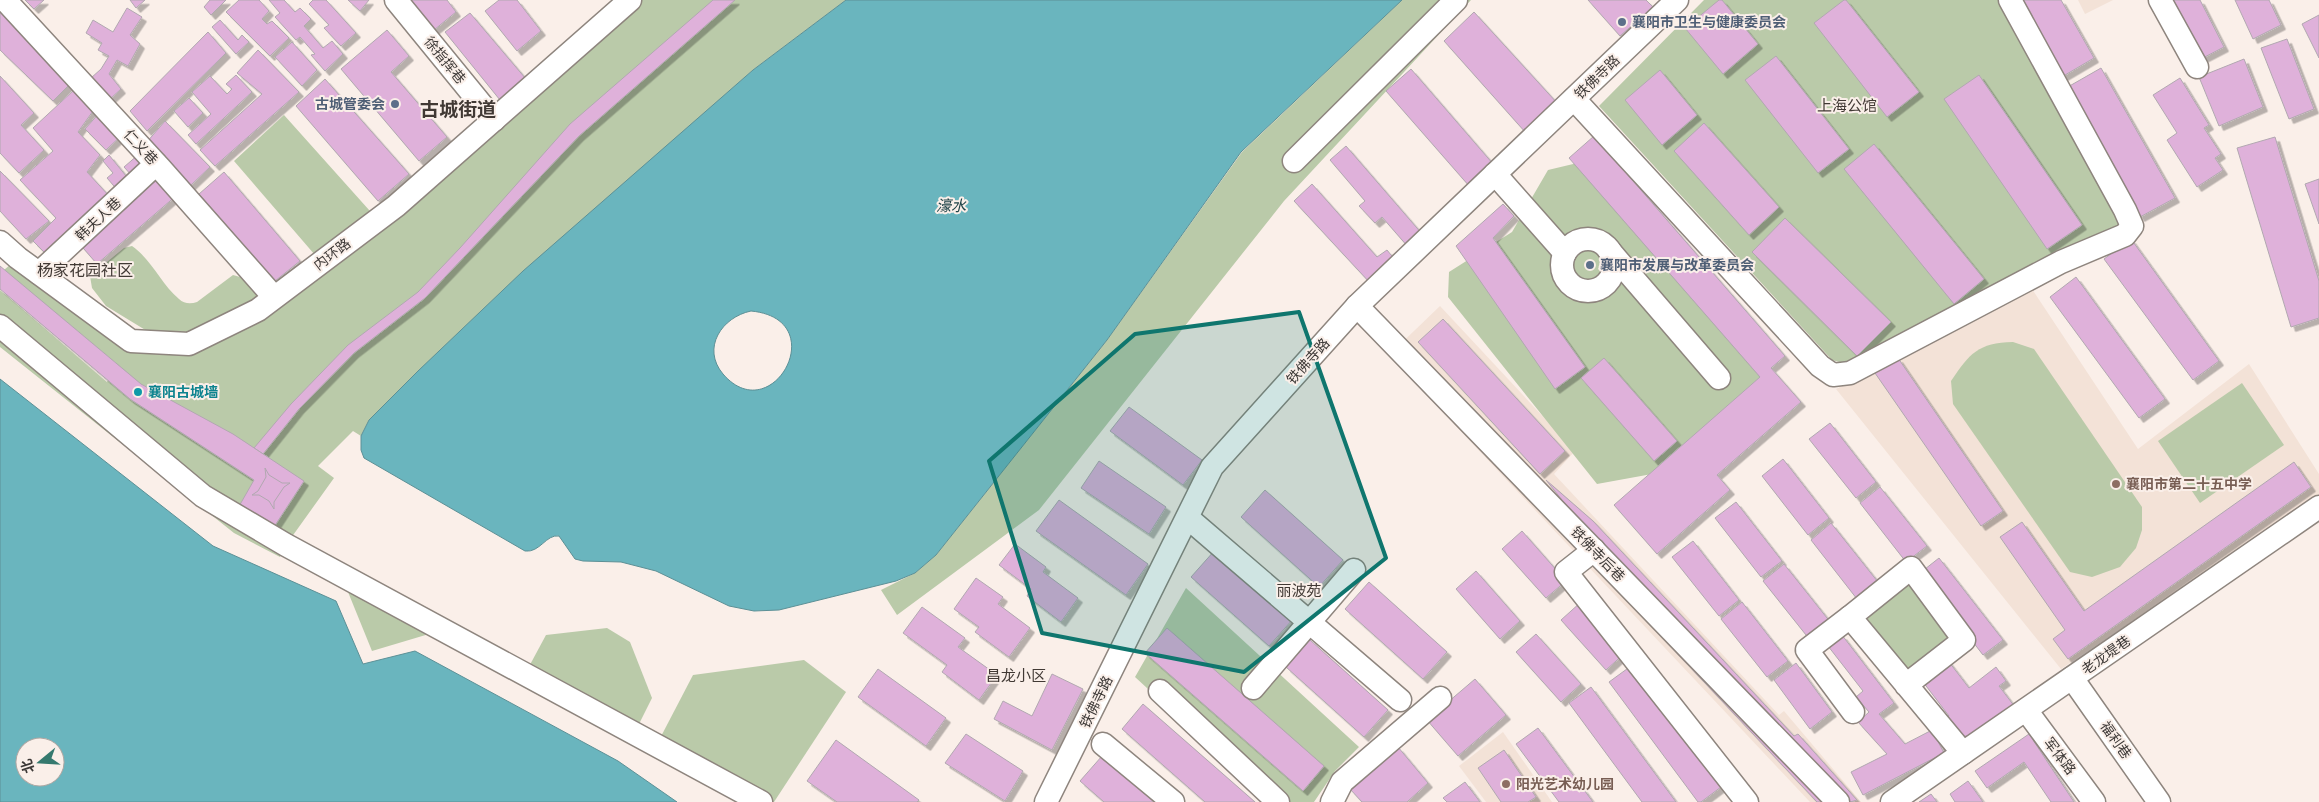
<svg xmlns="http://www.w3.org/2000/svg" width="2319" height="802" font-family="Inter,'Noto Sans SC',sans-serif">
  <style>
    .built { fill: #f3e2d7 }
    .green { fill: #bacaa9 }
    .water { fill: #6ab5be; stroke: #5c9096; fill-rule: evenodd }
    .building { fill: #dfb1da; stroke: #b1a8b0; filter: url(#shadow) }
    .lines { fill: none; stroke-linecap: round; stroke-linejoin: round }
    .minor-casing { stroke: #8e857e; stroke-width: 25 }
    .minor { stroke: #fff; stroke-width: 22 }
    .marked { fill: #0f766e; fill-opacity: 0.2; stroke: #0f766e; stroke-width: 4; stroke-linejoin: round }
    .service-dot { fill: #5c6f8a; stroke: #faefe9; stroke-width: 2 }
    .culture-dot { fill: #0f9aa8; stroke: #faefe9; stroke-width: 2 }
    .education-dot { fill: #8d6e63; stroke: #faefe9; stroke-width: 2 }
    .labels { text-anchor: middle; stroke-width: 4; stroke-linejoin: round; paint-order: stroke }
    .service-label { font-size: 14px; font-weight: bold; fill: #4e5e75; stroke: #faefe9; text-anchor: start }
    .street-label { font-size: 14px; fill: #3d3937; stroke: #faefe9 }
    .culture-label { font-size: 14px; font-weight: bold; fill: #0d838f; stroke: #faefe9; text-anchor: start }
    .education-label { font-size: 14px; font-weight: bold; fill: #785e54; stroke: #faefe9; text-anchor: start }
    .neighbourhood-label { font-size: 15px; fill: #413934; stroke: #faefe9 }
    .water-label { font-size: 15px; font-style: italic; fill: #1d4146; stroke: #faefe9 }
    .quarter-label { font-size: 16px; fill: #413934; stroke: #faefe9 }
    .district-label { font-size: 19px; font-weight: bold; fill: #413934; stroke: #faefe9 }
  </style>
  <defs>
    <filter id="shadow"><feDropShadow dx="4.5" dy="4.5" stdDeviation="0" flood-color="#0004"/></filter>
  </defs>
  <rect width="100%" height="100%" fill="#faefe9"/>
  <g class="built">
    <polygon points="2078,0 2113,0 2085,14"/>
    <polygon points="2028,283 2138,449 2249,364 2319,474 2319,495 2061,669 1836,389 1898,358"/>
    <polygon points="1440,306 1575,451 1554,474 1779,715 1784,711 1861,802 1810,802 1389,355"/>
    <polygon points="1503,732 1552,802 1486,802 1459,766"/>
  </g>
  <g class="green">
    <polygon points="630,0 846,0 753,70 465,327 369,420 361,436 353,431 318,466 334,478 286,545 280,557 234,533 0,347 0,290 107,382 117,364 4,270 18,258 131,341 189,344 321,262 234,161 284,115 378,220"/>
    <polygon points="1402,0 1471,0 1284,201 1039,510 897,615 881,590 915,573 936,555 1107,340 1242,152"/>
    <polygon points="1704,0 2001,0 2121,224 2023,269 1850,365 1832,360 1599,106"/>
    <polygon points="1590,160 1753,348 1763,393 1674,470 1597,484 1448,297 1449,272 1512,232 1548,170"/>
    <path d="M132,246C152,260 161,284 179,299C184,304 191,304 197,302L233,275L247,279L258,296L254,305L190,332L147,331L106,306L92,288L90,276L124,248Z"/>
    <path d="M2013,342L2034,349L2142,507V530L2136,548L2120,567L2092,577L2070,572L1953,404L1951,381C1970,353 1978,343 2013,342Z"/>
    <polygon points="2242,383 2284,445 2200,503 2158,441"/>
    <polygon points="1910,580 1958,644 1900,674 1860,619"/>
    <polygon points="1186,588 1359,747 1335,771 1314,802 1271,802 1135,677"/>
    <polygon points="348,592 429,634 372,651"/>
    <polygon points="607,628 630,642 652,698 634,734 525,674 546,635"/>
    <polygon points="804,660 846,692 774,802 761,802 656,746 693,675"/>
  </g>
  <g class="water">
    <path d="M846,0H1402L1241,152L1107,340L936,555L915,573L896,581L779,610L754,611L729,606L656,571L621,562L583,561L575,559L559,536C546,534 540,553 525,551L364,458L361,450V436L369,420L418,371L523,271L753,70ZM751,311C834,319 772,431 723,374C701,348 722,317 751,311Z"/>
    <path d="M0,379L213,546L336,601L363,664L415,651L618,761L677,802H0ZM25,747H55V777H25Z"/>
  </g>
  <g class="building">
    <polygon points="25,0 44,0 34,9"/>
    <polygon points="130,0 145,0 136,8"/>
    <polygon points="210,0 226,0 211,15 204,7"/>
    <polygon points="239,0 259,0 269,11 262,19 267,24 272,21 289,38 270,56 226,12"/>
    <polygon points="269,0 284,0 295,12 300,8 311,19 304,26 323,48 332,41 343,54 325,71 311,55 315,54 300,37 296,40 275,17 280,13"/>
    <polygon points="313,0 326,0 356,33 341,46 324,28 329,25 309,4"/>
    <polygon points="348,0 369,0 360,11"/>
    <polygon points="411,0 447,0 456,12 434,30"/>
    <polygon points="499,0 517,0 541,31 517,51 485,11"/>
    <polygon points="713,0 735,0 579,136 425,298 354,353 299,409 263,454 254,448 291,404 348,345 418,292 460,248 570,124"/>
    <polygon points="1588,0 1646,0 1653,7 1620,36"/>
    <polygon points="1719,0 1722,0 1758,44 1723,74 1685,28"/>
    <polygon points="1844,0 1846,0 1919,92 1887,117 1814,23"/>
    <polygon points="2015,0 2061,0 2094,58 2060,78"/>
    <polygon points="2169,0 2200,0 2224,47 2199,60"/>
    <polygon points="2235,0 2269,0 2281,25 2253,39"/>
    <polygon points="127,8 142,17 130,35 140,44 128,66 117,60 109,74 121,89 109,100 91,78 101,69 109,56 98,50 102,43 86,33 93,20 113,32"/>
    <polygon points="0,9 72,82 53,101 0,50"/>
    <polygon points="1474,12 1558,104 1526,133 1444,41"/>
    <polygon points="470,13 526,79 500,100 445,32"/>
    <polygon points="2319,15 2319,58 2302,24"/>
    <polygon points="220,20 238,40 242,35 249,42 236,54 212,27"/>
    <polygon points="387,30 409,56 391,72 447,137 419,161 341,69"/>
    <polygon points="208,32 226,53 147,131 130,111"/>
    <polygon points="2287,39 2314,109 2289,119 2261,48"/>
    <polygon points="292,42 317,70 302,86 275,57"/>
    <polygon points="258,50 299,92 215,166 200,150 262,94 237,73"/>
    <polygon points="1776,56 1849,149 1818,173 1745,80"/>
    <polygon points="2244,59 2263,107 2219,126 2199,77"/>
    <polygon points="2101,68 2175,198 2140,217 2066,88"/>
    <polygon points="1411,69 1494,165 1470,187 1386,91"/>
    <polygon points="1660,70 1697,115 1662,145 1625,100"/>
    <polygon points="236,75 252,92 196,144 188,135 211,114 192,92 210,76 227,94 232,89 226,84"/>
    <polygon points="1979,75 2082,225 2047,249 1944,99"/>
    <polygon points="0,76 34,113 21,125 44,150 19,173 0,153"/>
    <polygon points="2180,78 2209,125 2204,128 2221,154 2215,158 2223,170 2197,187 2167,140 2177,133 2153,95"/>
    <polygon points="325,79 409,174 378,201 296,106"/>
    <polygon points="74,90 93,111 78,132 100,155 87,172 111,198 49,257 33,241 56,218 20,180 53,151 33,128"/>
    <polygon points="189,98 203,113 188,127 174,111"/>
    <polygon points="101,111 123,134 106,150 85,129"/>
    <polygon points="165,121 210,167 189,187 146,143"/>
    <polygon points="1704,123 1779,207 1749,235 1674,151"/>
    <polygon points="1594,136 1785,356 1771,368 1801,402 1717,475 1730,490 1657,554 1614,505 1760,377 1569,158"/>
    <polygon points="2275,137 2319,281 2319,318 2291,327 2237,148"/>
    <polygon points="1874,144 1984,279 1954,304 1844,169"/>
    <polygon points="1346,146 1423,235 1409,248 1382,217 1375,223 1359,206 1365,201 1330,160"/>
    <polygon points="139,154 147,163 133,177 124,167"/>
    <polygon points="109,155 131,182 120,193 107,178 113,173 103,161"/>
    <polygon points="0,171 49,221 26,239 0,211"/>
    <polygon points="158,172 177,195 97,264 77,241"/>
    <polygon points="224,172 300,261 275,281 199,194"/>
    <polygon points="2319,179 2319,224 2305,184"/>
    <polygon points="1312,184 1377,257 1387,250 1396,261 1371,284 1294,201"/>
    <polygon points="1503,204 1514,216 1493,238 1585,367 1555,389 1456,246"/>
    <polygon points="1785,218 1891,322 1857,356 1752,252"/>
    <polygon points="2131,239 2219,361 2193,380 2104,259"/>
    <polygon points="0,266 141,384 233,434 304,481 272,530 238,508 254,480 130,399 0,289"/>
    <polygon points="2076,277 2165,399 2139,418 2050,297"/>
    <polygon points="1443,319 1565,451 1540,474 1418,342"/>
    <polygon points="1604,358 1677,441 1654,461 1581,378"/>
    <polygon points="1898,358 2003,511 1981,526 1875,373"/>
    <polygon points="1129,407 1202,460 1183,485 1110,431"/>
    <polygon points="1830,423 1876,482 1856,498 1809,439"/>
    <polygon points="1783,459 1829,518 1808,535 1762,476"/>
    <polygon points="1099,461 1166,507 1149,534 1081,488"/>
    <polygon points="2294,462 2311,487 2068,659 2053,639 2065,630 2000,537 2022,522 2084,611"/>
    <polygon points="265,468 269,475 282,483 290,483 284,487 274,502 274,509 269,501 259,495 252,495 258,491 266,477"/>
    <polygon points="1546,480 1593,521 1794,736 1798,734 1857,800 1850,802 1578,520"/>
    <polygon points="1880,487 1927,546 1906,562 1860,503"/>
    <polygon points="1265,490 1343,560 1319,587 1241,517"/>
    <polygon points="1059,500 1148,564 1126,595 1036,531"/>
    <polygon points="1736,502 1782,561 1761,577 1715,518"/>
    <polygon points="1831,523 1878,582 1857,599 1811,540"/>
    <polygon points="1522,531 1566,581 1546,598 1502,549"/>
    <polygon points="1693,541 1739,600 1719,616 1672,557"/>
    <polygon points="1015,544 1046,567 1043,572 1078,598 1061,622 1027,596 1031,589 999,565"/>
    <polygon points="1215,550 1293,619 1269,646 1191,577"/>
    <polygon points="1939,558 2003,640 1983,655 1920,573"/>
    <polygon points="1591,562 1833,802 1817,802"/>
    <polygon points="1784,564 1831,623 1810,640 1763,581"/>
    <polygon points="1476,571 1520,621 1500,639 1456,589"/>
    <polygon points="976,578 1003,597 998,604 1030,628 1009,657 975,632 979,627 954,609"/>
    <polygon points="1369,582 1447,652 1423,679 1345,609"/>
    <polygon points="1581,602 1626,652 1606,670 1561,620"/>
    <polygon points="1742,602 1788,661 1767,677 1721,619"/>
    <polygon points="922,607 965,638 958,647 997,675 979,700 942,672 947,665 903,633"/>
    <polygon points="1167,628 1324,766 1303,791 1145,653"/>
    <polygon points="1536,634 1581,684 1561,702 1516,652"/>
    <polygon points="1842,635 1894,703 1879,714 1905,744 1932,730 1944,753 1863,795 1851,772 1887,754 1858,722 1869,712 1856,697 1863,691 1828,646"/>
    <polygon points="1310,640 1388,710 1364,737 1286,667"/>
    <polygon points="1946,658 1969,688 1996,667 2006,681 1999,686 2015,707 1980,735 1955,737 1942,721 1949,716 1920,678"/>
    <polygon points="1796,663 1832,712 1810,729 1774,680"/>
    <polygon points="1631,666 1721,787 1701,802 1698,802 1609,682"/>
    <polygon points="878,669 946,718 926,746 858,697"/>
    <polygon points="1052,674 1083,689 1052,750 994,719 1003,701 1032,716"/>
    <polygon points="1475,679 1506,715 1458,756 1427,720"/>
    <polygon points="1591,687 1676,802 1642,802 1569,703"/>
    <polygon points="1143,704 1255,802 1205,802 1122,729"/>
    <polygon points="1538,728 1593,802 1559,802 1516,744"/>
    <polygon points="966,734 1023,771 1005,801 945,763"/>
    <polygon points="2029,734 2074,802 2051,802 2024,762 1987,788 1975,771"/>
    <polygon points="836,740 919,800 917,802 837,802 807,781"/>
    <polygon points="1398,747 1428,783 1407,802 1362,802 1350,789"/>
    <polygon points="1504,750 1536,797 1528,802 1501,802 1478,768"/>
    <polygon points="1102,756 1154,802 1104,802 1080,781"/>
    <polygon points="1968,781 1983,802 1955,802 1950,794"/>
    <polygon points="1465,782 1480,802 1447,802 1443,798"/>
    <polygon points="1931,794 1937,802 1919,802"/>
  </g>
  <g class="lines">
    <g class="minor-casing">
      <g id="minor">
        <polyline points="5,0 160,168 274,297"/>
        <polyline points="396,0 494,120"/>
        <polyline points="2160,0 2197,67"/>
        <polyline points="1574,99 1820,366 1833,375 1850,373 2061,262 2125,235 2132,226 2125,210 2010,0"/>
        <polyline points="1294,161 1456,0"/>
        <polyline points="1495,174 1565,253"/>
        <circle cx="1588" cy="265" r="26"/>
        <polyline points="0,242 18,258 131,341 189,344 258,310 396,206 630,0"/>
        <polyline points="1608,249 1719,378"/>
        <polyline points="39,273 156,164"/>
        <polyline points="1357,306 1838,802"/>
        <polyline points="0,326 203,496 286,545 761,802"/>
        <polyline points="1188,518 1400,700"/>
        <polyline points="1594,550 1566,572 1747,802"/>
        <polyline points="1850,617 1807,650 1853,712"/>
        <polyline points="2072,678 2159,802"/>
        <polyline points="1906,685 1964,640 1911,568 1850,617 1963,753"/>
        <polyline points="1253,688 1354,570"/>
        <polyline points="1160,691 1278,802"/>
        <polyline points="2026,710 2094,802"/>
        <polyline points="1103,744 1173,802"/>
        <polyline points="1046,802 1212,467 1357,306 1677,0"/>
        <polyline points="1332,802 1342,782 1440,698"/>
        <polyline points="1892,802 2319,507"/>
      </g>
    </g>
    <use href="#minor" class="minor"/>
  </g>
  <path class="marked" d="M1299,312L1386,558L1244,672L1042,633L989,461L1135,334Z"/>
  <g class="service-dot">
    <circle cx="1622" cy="22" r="5"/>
    <circle cx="395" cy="104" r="5"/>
    <circle cx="1590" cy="265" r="5"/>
  </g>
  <circle class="culture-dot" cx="138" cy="392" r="5"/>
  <g class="education-dot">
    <circle cx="2116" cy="484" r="5"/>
    <circle cx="1506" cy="784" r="5"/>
  </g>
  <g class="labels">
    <g class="service-label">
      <text x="1632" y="27">襄阳市卫生与健康委员会</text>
      <text x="385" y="109" text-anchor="end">古城管委会</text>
      <text x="1600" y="270">襄阳市发展与改革委员会</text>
    </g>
    <g class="street-label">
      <text transform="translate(445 60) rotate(51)" y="5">徐指挥巷</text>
      <text transform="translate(1597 77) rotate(-44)" y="5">铁佛寺路</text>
      <text transform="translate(141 147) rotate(47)" y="5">仁义巷</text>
      <text transform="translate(98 219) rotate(-43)" y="5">韩夫人巷</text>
      <text transform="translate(332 254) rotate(-37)" y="5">内环路</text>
      <text transform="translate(1308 361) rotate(-48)" y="5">铁佛寺路</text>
      <text transform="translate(1598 554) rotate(46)" y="5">铁佛寺后巷</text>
      <text transform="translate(2106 655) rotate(-35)" y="5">老龙堤巷</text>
      <text transform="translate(1096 702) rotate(-64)" y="5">铁佛寺路</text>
      <text transform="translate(2116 740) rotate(55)" y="5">福利巷</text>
      <text transform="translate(2060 756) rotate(53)" y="5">军体路</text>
    </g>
    <g class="culture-label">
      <text x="148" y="397">襄阳古城墙</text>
    </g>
    <g class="education-label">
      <text x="2126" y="489">襄阳市第二十五中学</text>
      <text x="1516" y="789">阳光艺术幼儿园</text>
    </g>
    <g class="neighbourhood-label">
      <text x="1847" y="111">上海公馆</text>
      <text x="1299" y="596">丽波苑</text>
      <text x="1016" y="681">昌龙小区</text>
    </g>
    <g class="water-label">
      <text x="951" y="211">濠水</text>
    </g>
    <g class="quarter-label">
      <text x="85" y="276">杨家花园社区</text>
    </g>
    <g class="district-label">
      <text x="458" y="116">古城街道</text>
    </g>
  </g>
  <g transform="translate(40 762) rotate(252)"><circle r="24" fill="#faefe9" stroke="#aea6a2"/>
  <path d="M0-4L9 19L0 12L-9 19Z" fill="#35796e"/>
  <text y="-8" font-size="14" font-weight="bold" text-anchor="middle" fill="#3d3937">北</text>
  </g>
</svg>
